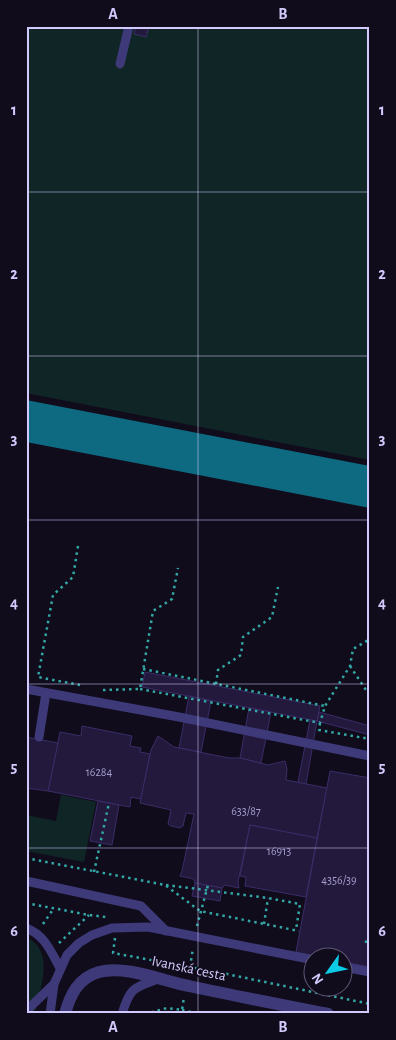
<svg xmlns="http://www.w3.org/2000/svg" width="396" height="1040" font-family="'Alegreya Sans',sans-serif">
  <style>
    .green { fill: #102626 }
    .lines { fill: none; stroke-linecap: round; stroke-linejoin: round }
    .taxiway { stroke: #0e6a81; stroke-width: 41 }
    .building { fill: #22193c; stroke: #3a2d67 }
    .path { stroke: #33a7a5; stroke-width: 2.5; stroke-dasharray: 2.5 4; stroke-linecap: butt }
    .service { stroke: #3e3a79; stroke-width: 9 }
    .tertiary { stroke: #3e3a79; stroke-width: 12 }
    .grid { fill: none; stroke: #d2cafc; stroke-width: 1; stroke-opacity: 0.55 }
    .labels { text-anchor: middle; stroke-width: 4; stroke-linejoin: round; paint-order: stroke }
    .number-label { font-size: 12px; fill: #a69ecc }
    .street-label { font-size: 15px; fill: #d2cafc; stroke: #100c1c }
    .neatline { fill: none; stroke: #d2cafc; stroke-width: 2 }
    .grid-label { font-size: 16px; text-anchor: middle; font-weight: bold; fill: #d2cafc }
  </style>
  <rect width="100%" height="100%" fill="#100c1c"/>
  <g class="green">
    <polygon points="26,26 370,26 370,460 26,393"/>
    <polygon points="61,795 96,802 84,862 26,851 26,815 56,821"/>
    <path d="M26,937C56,951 40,988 35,1014H26Z"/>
  </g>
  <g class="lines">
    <polyline class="taxiway" points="26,421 370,487"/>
  </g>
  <g class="building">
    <polygon points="136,26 149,26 146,37 134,34"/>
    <polygon points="145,672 320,706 317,721 142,687"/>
    <polygon points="189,696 211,701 201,752 179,748"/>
    <polygon points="249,708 271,712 261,763 240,758"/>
    <polygon points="319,712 370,726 370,735 317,721"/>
    <polygon points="310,720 317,721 306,784 298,782"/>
    <polygon points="82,726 132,736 130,746 141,748 140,752 150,754 141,799 131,797 130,807 48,791 60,732 81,736"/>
    <polygon points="158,736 174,747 229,758 240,758 268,765 285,761 287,769 286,780 327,788 317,838 250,825 238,882 239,888 225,885 222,888 195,883 194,879 180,876 182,871 194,814 186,813 183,826 180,828 171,826 168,824 171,810 140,803 151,750"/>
    <polygon points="26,737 58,743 48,791 26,788"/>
    <polygon points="330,771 370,778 370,967 344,962 344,958 322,958 296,952"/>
    <polygon points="98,801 119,805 112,845 90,841"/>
    <polygon points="250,825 317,838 306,897 245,886 246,877 240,876"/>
    <polygon points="195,883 222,888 220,901 192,896"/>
  </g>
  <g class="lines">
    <g class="path">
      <polyline points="78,546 73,577 53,595 38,677 80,685"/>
      <polyline points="350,666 370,696"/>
      <polyline points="143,669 325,706"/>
      <polyline points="216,684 218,670 241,655 243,637 272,617 278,587"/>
      <polyline points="140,689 320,723 325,706 350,666 353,649 370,639"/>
      <polyline points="103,690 140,689 153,611 172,599 178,568"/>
      <polyline points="320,723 319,730 370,739"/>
      <polyline points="26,858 165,885 200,911 299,931"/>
      <polyline points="94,872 109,803"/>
      <polyline points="166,885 268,898 300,904 296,930"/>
      <polyline points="26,903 89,915 106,917"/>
      <polyline points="43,924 54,908"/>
      <polyline points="264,924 268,898"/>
      <polyline points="197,926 208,885"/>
      <polyline points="115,938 113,953 222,973 370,1004"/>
      <polyline points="59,943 89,915"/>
      <polyline points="366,943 366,939"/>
      <polyline points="190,967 193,948"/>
      <polyline points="182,1010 200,1014"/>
      <polyline points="108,1014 108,1011"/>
      <polyline points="145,1014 167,1008 182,1010 184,997"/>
    </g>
    <g class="service">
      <polyline points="120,64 129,26"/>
      <polyline points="26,689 179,717 370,756"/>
      <polyline points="39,737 46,693"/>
      <polyline points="26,881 141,906 166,931"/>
      <path d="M26,928C45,935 51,952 60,968"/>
      <polyline points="344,967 370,972"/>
      <polyline points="26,1011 54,984"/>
      <polyline points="50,1014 54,984 67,955 79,943 92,935 112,928 148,927 314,960"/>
      <path d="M122,1014C130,987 134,988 158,979"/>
    </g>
    <path class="tertiary" d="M65,1014C70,995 78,978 99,972C126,965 163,981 189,986C235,996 282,1005 328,1014"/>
  </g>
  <path class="grid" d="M198,26V1014M26,192H370M26,356H370M26,520H370M26,684H370M26,848H370"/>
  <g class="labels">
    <g class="number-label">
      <text x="99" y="776">16284</text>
      <text x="246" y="815">633/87</text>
      <text x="279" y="855">16913</text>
      <text x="339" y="884">4356/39</text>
    </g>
    <g class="street-label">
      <text transform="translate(189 968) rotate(12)" y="5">Ivanská cesta</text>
    </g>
  </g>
  <rect width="396" height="1040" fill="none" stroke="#100c1c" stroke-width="55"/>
  <g transform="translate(328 972) rotate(237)"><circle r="24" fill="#100c1c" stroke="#5e5876"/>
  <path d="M0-4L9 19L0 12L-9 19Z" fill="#0cc9e6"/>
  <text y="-8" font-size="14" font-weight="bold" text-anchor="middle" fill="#d2cafc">N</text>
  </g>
  <rect x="28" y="28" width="340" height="984" class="neatline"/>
  <g class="grid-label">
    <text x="113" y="19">A</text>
    <text x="283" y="19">B</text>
    <text x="14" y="115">1</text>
    <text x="382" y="115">1</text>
    <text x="14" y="279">2</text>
    <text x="382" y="279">2</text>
    <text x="14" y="444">3</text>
    <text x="382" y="444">3</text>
    <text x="14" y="608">4</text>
    <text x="382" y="608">4</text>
    <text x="14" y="772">5</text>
    <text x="382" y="772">5</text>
    <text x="14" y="936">6</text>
    <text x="382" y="936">6</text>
    <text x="113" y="1032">A</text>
    <text x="283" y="1032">B</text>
  </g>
</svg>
